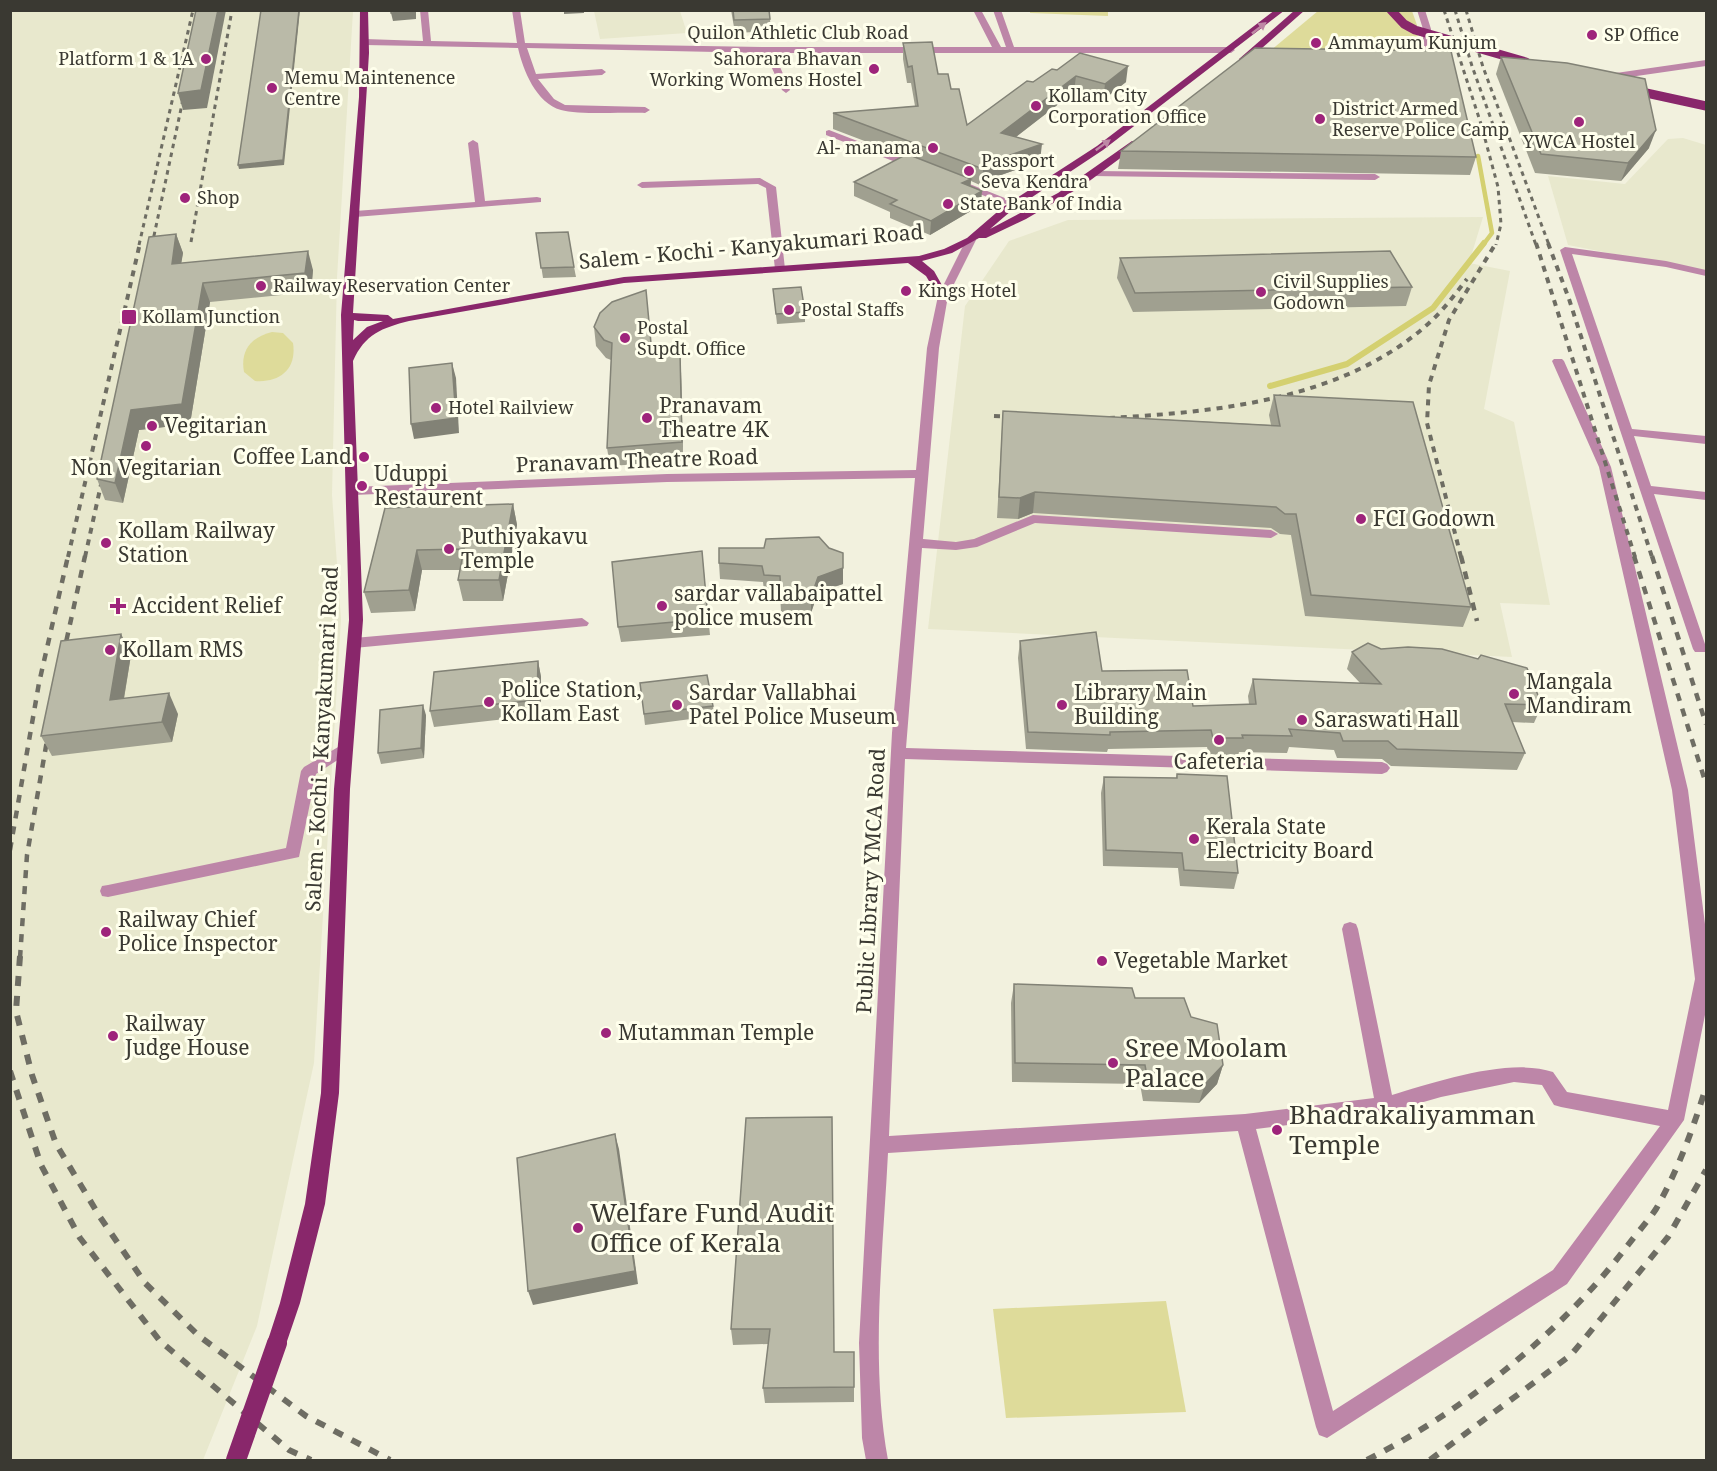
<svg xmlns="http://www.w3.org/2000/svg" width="1717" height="1471" font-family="'Noto Serif',serif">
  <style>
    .built { fill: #e8e8cd }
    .green { fill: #dedb9a }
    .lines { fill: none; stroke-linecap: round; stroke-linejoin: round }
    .stream-far1 { stroke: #d4d070; stroke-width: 4.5 }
    .stream { stroke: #d4d070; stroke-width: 6 }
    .minor { fill: #bd86a8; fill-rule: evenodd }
    .major { fill: #89276b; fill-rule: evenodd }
    .rail-far3 { stroke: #6e6d63; stroke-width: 3; stroke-dasharray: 4.5 4.5; stroke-linecap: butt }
    .rail-far2 { stroke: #6e6d63; stroke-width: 4; stroke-dasharray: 6 6; stroke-linecap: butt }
    .rail-far1 { stroke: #6e6d63; stroke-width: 4.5; stroke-dasharray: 8 8; stroke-linecap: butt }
    .rail { stroke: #6e6d63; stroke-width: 6; stroke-dasharray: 10 10; stroke-linecap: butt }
    .major-bridge-far1 { stroke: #89276b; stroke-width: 9 }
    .major-bridge { stroke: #89276b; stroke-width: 20 }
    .wall { fill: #a0a090 }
    .shaded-wall { fill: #828276 }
    .building { fill: #babaa8; stroke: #828276; stroke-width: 1.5 }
    .oneway { fill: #be88a5 }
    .poi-dot { fill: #9e247b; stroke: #ffffec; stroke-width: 2 }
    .labels { text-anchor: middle; stroke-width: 6; stroke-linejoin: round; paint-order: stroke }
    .far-street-label { font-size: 18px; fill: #3a3932; stroke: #ffffec }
    .far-poi-label { font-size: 18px; fill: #3a3932; stroke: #ffffec; text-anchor: start }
    .street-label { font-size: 21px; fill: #3a3932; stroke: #ffffec }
    .poi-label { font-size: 21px; fill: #3a3932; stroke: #ffffec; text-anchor: start }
    .near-poi-label { font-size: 26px; fill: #3a3932; stroke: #ffffec; text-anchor: start }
  </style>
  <rect width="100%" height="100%" fill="#f2f1de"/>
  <g class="built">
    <polygon points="11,11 353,11 337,278 332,495 341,619 314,1063 257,1326 203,1460 11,1460"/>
    <polygon points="594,11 680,11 687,33 600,39"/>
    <polygon points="1683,138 1706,145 1706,272 1568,245 1548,176 1625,184 1668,139"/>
    <polygon points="1483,217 1469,263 1510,271 1484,409 1514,422 1550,605 1500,603 1512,657 928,629 965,306 1009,241 1068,220"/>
  </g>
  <g class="green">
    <polygon points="1030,11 1108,11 1108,16 1030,13"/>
    <polygon points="1318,11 1412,11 1418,28 1417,56 1270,51"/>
    <path d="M272,332L283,333L293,343C297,369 280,383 255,381L244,372C240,351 251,337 272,332Z"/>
    <polygon points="1166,1301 1186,1412 1006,1418 993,1309"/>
  </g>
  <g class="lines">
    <polyline class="stream-far1" points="1478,156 1492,233 1483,245"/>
    <polyline class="stream" points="1270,386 1347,364 1433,308 1484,243"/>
    <g class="minor">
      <path d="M420,10H428L431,41L517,43L512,10H520L525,43L762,47H992L973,10H981L1001,47H1006L993,10H1001L1014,47H1231L1235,50L1231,53H774L790,90L786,93L782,90L765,53L527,48L536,74L602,69L606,72L602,75L538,79L554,99L565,105L645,107L650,110L645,113C625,112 577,115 561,110C536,103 523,70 518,48L365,45L361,42L365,39L423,41Z"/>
      <polygon points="1417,10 1425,10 1431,29 1431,62 1427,65 1423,62 1423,29"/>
      <polygon points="1706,60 1706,66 1609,80 1605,77 1609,74"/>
      <polygon points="829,130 917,164 919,166 911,168 826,135 826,131"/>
      <polygon points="473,140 478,143 485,201 537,197 541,198 541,202 355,217 350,214 355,211 475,202 468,143"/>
      <polygon points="1095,171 1375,174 1380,177 1375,180 1092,176 1090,174"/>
      <polygon points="760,178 776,187 785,269 780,272 775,269 766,188 758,184 642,188 637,185 642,182"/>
      <polygon points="961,183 967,183 1020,204 1011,206 961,187"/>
      <path d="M967,238L976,240L948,296L939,348L923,539L956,542L974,539L1033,515L1271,530L1278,534L1271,538L1035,523L977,547L956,550L922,548L906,748L1382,762L1387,764L1390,768L1387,772L1382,774L905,759L889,1136L1245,1114L1374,1098L1342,929L1344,924L1350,922L1356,924L1358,929L1392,1095C1436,1082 1510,1057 1553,1072L1567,1092L1668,1110L1695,979L1672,790L1599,467L1552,361L1554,359H1562L1564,361L1611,467L1688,790L1706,932V1010L1684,1120L1567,1284L1327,1438L1319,1435L1316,1427L1238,1131L888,1153C883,1252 870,1362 888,1460H866L862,1438L859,1343L892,733L915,478L667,482L353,495L347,491L353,487L667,474L916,470L927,348L938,296ZM1514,1082L1542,1085L1554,1105L1561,1107L1660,1126L1553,1270L1333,1411L1256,1129L1385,1113L1441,1097Z"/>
      <polygon points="1565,247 1666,261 1706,270 1706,276 1666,267 1572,254 1632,429 1706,436 1706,444 1634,436 1651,486 1706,492 1706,500 1654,494 1706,647 1705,652 1695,652 1693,649 1560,250"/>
      <polygon points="582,618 589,623 587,626 354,648 347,643 354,638"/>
      <polygon points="345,743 353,748 350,752 316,774 299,857 108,897 102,896 100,891 102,886 108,885 286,848 301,771 304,767"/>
    </g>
    <g class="major">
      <path d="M360,10H368L369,53L353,313L388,315L393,319L624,277L919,256L944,249L967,238L1003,207L1097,146L1275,10H1285L1103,150L1011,211L990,229L1058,193L1132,141H1138V145L1084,185L1026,219L986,238H979L952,253L922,261L934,271L948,296L947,298H939L926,276L908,263L624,283L409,321C382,328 365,334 353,361L363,620L350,789L339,1093L325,1204L300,1303L284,1350L277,1353L270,1350L267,1343L280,1303L305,1204L321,1093L334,789L349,620L341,315L359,97ZM354,320L358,321H383L367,327L353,340Z"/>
      <polygon points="1295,10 1305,10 1245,63 1239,63 1239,59"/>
    </g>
    <g class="rail-far3">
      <polyline points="1444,10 1481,124 1498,187 1501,224 1496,245"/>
      <polyline points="1455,10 1472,66 1536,245"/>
      <polyline points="1466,10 1483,67 1549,245"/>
      <polyline points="191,242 232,10"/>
      <polyline points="139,245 193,10"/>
      <polyline points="152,245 185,90"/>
    </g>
    <g class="rail-far2">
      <polyline points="1536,243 1635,557"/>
      <polyline points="1548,243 1569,299 1652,557"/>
      <polyline points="150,254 152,243"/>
      <polyline points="994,416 1019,417"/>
      <path d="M1109,418C1218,412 1343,400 1428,324C1443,311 1455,294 1467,279"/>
      <polyline points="68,557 140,243"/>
      <polyline points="85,557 104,471"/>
      <polyline points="1461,557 1427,423 1429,385 1449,320 1496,243"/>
    </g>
    <g class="rail-far1">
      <polyline points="1461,556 1477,621"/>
      <polyline points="1634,556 1706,784"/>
      <polyline points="1652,556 1706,724"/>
      <polyline points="63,656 85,556"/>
      <polyline points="10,850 39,683 68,556"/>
      <polyline points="20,958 27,855 49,729"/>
    </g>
    <g class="rail">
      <polyline points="20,956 16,1011 32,1075 56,1144 100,1217 145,1283 199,1336 306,1416 390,1460"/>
      <polyline points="10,1071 41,1165 80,1238 160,1341 289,1450 311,1460"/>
      <path d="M1367,1460C1465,1410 1562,1332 1628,1245C1637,1233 1648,1221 1656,1209C1678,1170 1693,1129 1706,1087"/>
      <polyline points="1430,1460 1571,1355 1668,1237 1706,1170"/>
    </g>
    <g class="major-bridge-far1">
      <polyline points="1391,10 1404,24 1415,30 1526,62"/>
      <polyline points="1628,89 1706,106"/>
    </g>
    <polyline class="major-bridge" points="236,1460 277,1343"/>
  </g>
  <g class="wall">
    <polygon points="731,10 769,10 770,19 771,31 735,33"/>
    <polygon points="903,43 938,74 951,89 967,125 1033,82 1052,69 1126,82 1103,100 1074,92 1016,137 1040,161 1001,175 982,186 971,181 970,187 981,205 930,235 890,218 890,212 854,196 854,182 904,156 833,129 833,113 915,106 911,83 907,83 903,59"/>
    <polygon points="1501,57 1649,148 1621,181 1535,173 1496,74"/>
    <polygon points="1121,151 1476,157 1470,175 1118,169"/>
    <polygon points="536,233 574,267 576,277 543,278"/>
    <polygon points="176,234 183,253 181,263 313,270 311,292 210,302 190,424 139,430 123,503 105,500 97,479"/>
    <polygon points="1120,258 1412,287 1406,306 1133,312 1117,278"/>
    <polygon points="773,289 805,312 805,322 777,324"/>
    <polygon points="594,327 652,354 680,353 681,371 683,461 610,466 607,448 611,360 606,358 596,346"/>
    <polygon points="1274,395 1471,607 1463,627 1305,616 1291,535 1280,534 1271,528 1033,513 1018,519 997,518 1003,411 1271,425 1269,415"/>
    <polygon points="513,504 517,525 503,601 463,601 458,580 460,570 422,570 415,611 371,613 364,592 385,508"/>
    <polygon points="829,548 843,584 818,592 811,613 781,612 780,592 764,591 763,582 720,579 719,563"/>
    <polygon points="702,551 710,635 621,642 618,627"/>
    <polygon points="121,634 131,655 124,699 178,714 172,742 52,756 41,736"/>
    <polygon points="1020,641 1193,706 1249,704 1248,696 1253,679 1360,683 1347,669 1352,652 1381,649 1542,705 1534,723 1512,722 1525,753 1517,770 1391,766 1382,759 1337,758 1334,750 1289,747 1287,753 1239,752 1238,756 1209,755 1207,747 1108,749 1107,752 1026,749 1018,658"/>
    <polygon points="538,661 541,677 541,715 434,727 430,711"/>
    <polygon points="640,683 713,706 714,716 645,725"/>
    <polygon points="426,715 424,758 381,764 378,753"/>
    <polygon points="1177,774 1238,873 1234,889 1180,886 1178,868 1103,866 1101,793 1104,777 1176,778"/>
    <polygon points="1014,984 1135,998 1191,1017 1223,1065 1217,1084 1199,1103 1143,1101 1140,1084 1012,1082 1011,1003"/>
    <polygon points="746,1118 834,1352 854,1352 854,1402 765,1403 763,1388 768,1344 733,1345 731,1329"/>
  </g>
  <g class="shaded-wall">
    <polygon points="218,10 226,10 207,108 183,110 178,93"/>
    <polygon points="299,10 300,10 284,165 239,169 238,165"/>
    <polygon points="416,10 416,19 393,21 391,13"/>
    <polygon points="564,10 584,10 584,13 564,14"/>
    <polygon points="1128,66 1126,82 1103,100 1105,84"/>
    <polygon points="1076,76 1074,92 999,150 1001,133"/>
    <polygon points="1656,130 1649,148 1621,181 1628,163"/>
    <polygon points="1042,144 1040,161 1001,175 982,186 983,169 1002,158"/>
    <polygon points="971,179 970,193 962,183"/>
    <polygon points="982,191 981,205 930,235 931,221"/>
    <polygon points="176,234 183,253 178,283 172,264"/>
    <polygon points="308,251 313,270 311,292 305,273"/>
    <polygon points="203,283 210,302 190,424 139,430 123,503 115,483 131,410"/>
    <polygon points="680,353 681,371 683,461 682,442"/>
    <polygon points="452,363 456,378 459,433 414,439 411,424"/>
    <polygon points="1035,492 1033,513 1018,519 1020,498"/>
    <polygon points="513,504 517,525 503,601 499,580"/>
    <polygon points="417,550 422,570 415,611 409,590"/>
    <polygon points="843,553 843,584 818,592 811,613 811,597 818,577"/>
    <polygon points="121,634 131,655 120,721 110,700"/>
    <polygon points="538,661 541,677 541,715 537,700"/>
    <polygon points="169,693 178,714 172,742 162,722"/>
    <polygon points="423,705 426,715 424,758 421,748"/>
    <polygon points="1223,1065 1217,1084 1199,1103 1205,1084"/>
    <polygon points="615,1134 619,1149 638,1284 533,1305 528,1291"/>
  </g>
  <g class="building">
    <polygon points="196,10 218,10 201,90 178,93"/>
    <polygon points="261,10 299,10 283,160 238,165"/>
    <polygon points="391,10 415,10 415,11 391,13"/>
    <polygon points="733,10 769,10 770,19 734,20"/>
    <polygon points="932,42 938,74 948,74 951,89 959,89 967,125 1027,81 1033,82 1052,69 1057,70 1080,53 1128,66 1105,84 1076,76 1001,133 1042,144 1002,158 983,169 833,113 918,106 912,66 908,67 903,43"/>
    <polygon points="1255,48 1451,51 1476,157 1121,151"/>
    <polygon points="1501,57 1567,63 1645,79 1656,130 1628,163 1541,154"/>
    <polygon points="907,154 971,179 962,183 982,191 931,221 890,204 897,200 854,182"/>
    <polygon points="568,232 574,267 541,268 536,233"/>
    <polygon points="176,234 172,264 308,251 305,273 203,283 182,404 131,410 115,483 97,479 149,237"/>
    <polygon points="1390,251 1412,287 1135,293 1120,258"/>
    <polygon points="801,287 805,312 776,314 773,289"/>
    <polygon points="646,290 652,354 680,353 682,442 607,448 612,343 604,340 594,327 600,313 612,302"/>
    <polygon points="452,363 456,418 411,424 409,368"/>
    <polygon points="1274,395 1413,402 1471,607 1311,595 1296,514 1285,514 1276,507 1035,492 1020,498 999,497 1003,411 1280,426"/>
    <polygon points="513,504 499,580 458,580 464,549 417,550 409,590 364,592 385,508"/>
    <polygon points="819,537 829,548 843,553 843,568 818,577 811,597 781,597 780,576 764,575 762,566 719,563 719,548 764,548 766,539"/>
    <polygon points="702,551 708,619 618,627 612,562"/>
    <polygon points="1096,632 1102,671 1187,670 1193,706 1256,704 1253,679 1381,684 1352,652 1368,643 1381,649 1408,647 1442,649 1478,659 1481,655 1527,668 1542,705 1505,704 1525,753 1397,749 1388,741 1343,741 1340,733 1289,729 1292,736 1242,735 1243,738 1213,738 1211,730 1110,732 1110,735 1028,732 1020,641"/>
    <polygon points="121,634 110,700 169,693 162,722 41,736 61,641"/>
    <polygon points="538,661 537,700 430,711 434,672"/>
    <polygon points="707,675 713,706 644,714 640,683"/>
    <polygon points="423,705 421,748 378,753 380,710"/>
    <polygon points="1177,774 1227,776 1238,873 1184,870 1182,853 1106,850 1104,777 1177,778"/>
    <polygon points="1014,984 1132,988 1135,998 1184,998 1191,1017 1217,1024 1223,1065 1205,1084 1148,1082 1145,1065 1015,1063"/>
    <polygon points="832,1117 834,1352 854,1352 854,1387 763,1388 770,1329 731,1329 746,1118"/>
    <polygon points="615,1134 635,1271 528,1291 517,1158"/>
  </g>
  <defs><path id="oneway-solid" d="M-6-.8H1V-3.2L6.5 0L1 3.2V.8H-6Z" transform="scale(1.5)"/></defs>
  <g class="oneway">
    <use href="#oneway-solid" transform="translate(1259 28) rotate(-38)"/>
    <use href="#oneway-solid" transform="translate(1103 145) rotate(-36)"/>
  </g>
  <g class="poi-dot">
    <circle cx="1592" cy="35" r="6"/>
    <circle cx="1316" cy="43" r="6"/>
    <circle cx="206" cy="59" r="6"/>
    <circle cx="874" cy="69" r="6"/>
    <circle cx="272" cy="88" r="6"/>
    <circle cx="1036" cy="106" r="6"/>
    <circle cx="1320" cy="119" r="6"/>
    <circle cx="1579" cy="122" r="6"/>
    <circle cx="933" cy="148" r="6"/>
    <circle cx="969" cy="171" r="6"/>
    <circle cx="185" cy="198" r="6"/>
    <circle cx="948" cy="204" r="6"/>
    <circle cx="261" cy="286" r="6"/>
    <circle cx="906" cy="291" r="6"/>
    <circle cx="1261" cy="292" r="6"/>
    <circle cx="789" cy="310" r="6"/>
    <rect x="121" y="309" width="16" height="16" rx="3"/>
    <circle cx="625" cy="338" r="6"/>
    <circle cx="436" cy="408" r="6"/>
    <circle cx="647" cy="418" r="6"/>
    <circle cx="152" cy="426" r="6"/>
    <circle cx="146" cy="446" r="6"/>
    <circle cx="364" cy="457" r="6"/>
    <circle cx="362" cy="486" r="6"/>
    <circle cx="1361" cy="519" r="6"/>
    <circle cx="106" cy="543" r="6"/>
    <circle cx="449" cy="549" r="6"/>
    <path d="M115 597h6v6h6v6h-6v6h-6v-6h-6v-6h6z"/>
    <circle cx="662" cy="606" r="6"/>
    <circle cx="110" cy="650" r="6"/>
    <circle cx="1514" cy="694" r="6"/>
    <circle cx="489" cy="702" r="6"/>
    <circle cx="677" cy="705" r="6"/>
    <circle cx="1062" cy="705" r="6"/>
    <circle cx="1302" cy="720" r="6"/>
    <circle cx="1219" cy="740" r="6"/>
    <circle cx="1194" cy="839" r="6"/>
    <circle cx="106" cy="932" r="6"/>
    <circle cx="1102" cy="961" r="6"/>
    <circle cx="606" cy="1033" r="6"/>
    <circle cx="113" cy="1036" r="6"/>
    <circle cx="1113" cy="1063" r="6"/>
    <circle cx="1277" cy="1130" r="6"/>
    <circle cx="578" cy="1228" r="6"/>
  </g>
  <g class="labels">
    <g class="far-street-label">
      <text x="798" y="39">Quilon Athletic Club Road</text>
    </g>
    <g class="far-poi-label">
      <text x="1604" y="41">SP Office</text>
      <text x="1328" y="49">Ammayum Kunjum</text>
      <text x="194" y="65" text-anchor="end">Platform 1 &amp; 1A</text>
      <text x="862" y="65" text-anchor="end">Sahorara Bhavan<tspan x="862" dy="21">Working Womens Hostel</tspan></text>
      <text x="284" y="84">Memu Maintenence<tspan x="284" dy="21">Centre</tspan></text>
      <text x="1048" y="102">Kollam City<tspan x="1048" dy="21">Corporation Office</tspan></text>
      <text x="1332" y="115">District Armed<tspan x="1332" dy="21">Reserve Police Camp</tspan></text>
      <text x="1579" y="148" text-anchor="middle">YWCA Hostel</text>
      <text x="921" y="154" text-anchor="end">Al- manama</text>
      <text x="981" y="167">Passport<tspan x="981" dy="21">Seva Kendra</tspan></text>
      <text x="197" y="204">Shop</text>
      <text x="960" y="210">State Bank of India</text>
      <text x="1273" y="288">Civil Supplies<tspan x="1273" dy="21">Godown</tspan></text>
      <text x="273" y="292">Railway Reservation Center</text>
      <text x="918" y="297">Kings Hotel</text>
      <text x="801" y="316">Postal Staffs</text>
      <text x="142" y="323">Kollam Junction</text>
      <text x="637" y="334">Postal<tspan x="637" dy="21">Supdt. Office</tspan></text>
      <text x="448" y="414">Hotel Railview</text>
    </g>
    <g class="street-label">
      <text transform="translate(751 247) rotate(-5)" y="7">Salem - Kochi - Kanyakumari Road</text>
      <text transform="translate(637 461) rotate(-2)" y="7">Pranavam Theatre Road</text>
      <text transform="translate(322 739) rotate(-87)" y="7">Salem - Kochi - Kanyakumari Road</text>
      <text transform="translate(871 881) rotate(-87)" y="7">Public Library YMCA Road</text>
    </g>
    <g class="poi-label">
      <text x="659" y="413">Pranavam<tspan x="659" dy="24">Theatre 4K</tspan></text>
      <text x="164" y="433">Vegitarian</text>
      <text x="352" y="464" text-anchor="end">Coffee Land</text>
      <text x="146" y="475" text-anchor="middle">Non Vegitarian</text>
      <text x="374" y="481">Uduppi<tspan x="374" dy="24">Restaurent</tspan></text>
      <text x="1373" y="526">FCI Godown</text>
      <text x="118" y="538">Kollam Railway<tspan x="118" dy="24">Station</tspan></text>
      <text x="461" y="544">Puthiyakavu<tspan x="461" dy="24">Temple</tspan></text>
      <text x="674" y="601">sardar vallabaipattel<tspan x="674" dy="24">police musem</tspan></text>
      <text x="132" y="613">Accident Relief</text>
      <text x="122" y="657">Kollam RMS</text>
      <text x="1526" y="689">Mangala<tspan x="1526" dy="24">Mandiram</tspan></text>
      <text x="501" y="697">Police Station,<tspan x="501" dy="24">Kollam East</tspan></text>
      <text x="689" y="700">Sardar Vallabhai<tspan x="689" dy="24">Patel Police Museum</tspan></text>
      <text x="1074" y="700">Library Main<tspan x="1074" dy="24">Building</tspan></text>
      <text x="1314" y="727">Saraswati Hall</text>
      <text x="1219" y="769" text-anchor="middle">Cafeteria</text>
      <text x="1206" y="834">Kerala State<tspan x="1206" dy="24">Electricity Board</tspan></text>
      <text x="118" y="927">Railway Chief<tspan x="118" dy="24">Police Inspector</tspan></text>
      <text x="1114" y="968">Vegetable Market</text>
      <text x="125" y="1031">Railway<tspan x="125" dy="24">Judge House</tspan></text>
      <text x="618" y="1040">Mutamman Temple</text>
    </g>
    <g class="near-poi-label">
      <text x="1125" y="1057">Sree Moolam<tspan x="1125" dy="30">Palace</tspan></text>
      <text x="1289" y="1124">Bhadrakaliyamman<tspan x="1289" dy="30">Temple</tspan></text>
      <text x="590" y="1222">Welfare Fund Audit<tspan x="590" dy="30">Office of Kerala</tspan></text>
    </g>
  </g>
  <rect width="1717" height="1471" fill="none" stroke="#3a3932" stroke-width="24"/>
</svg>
